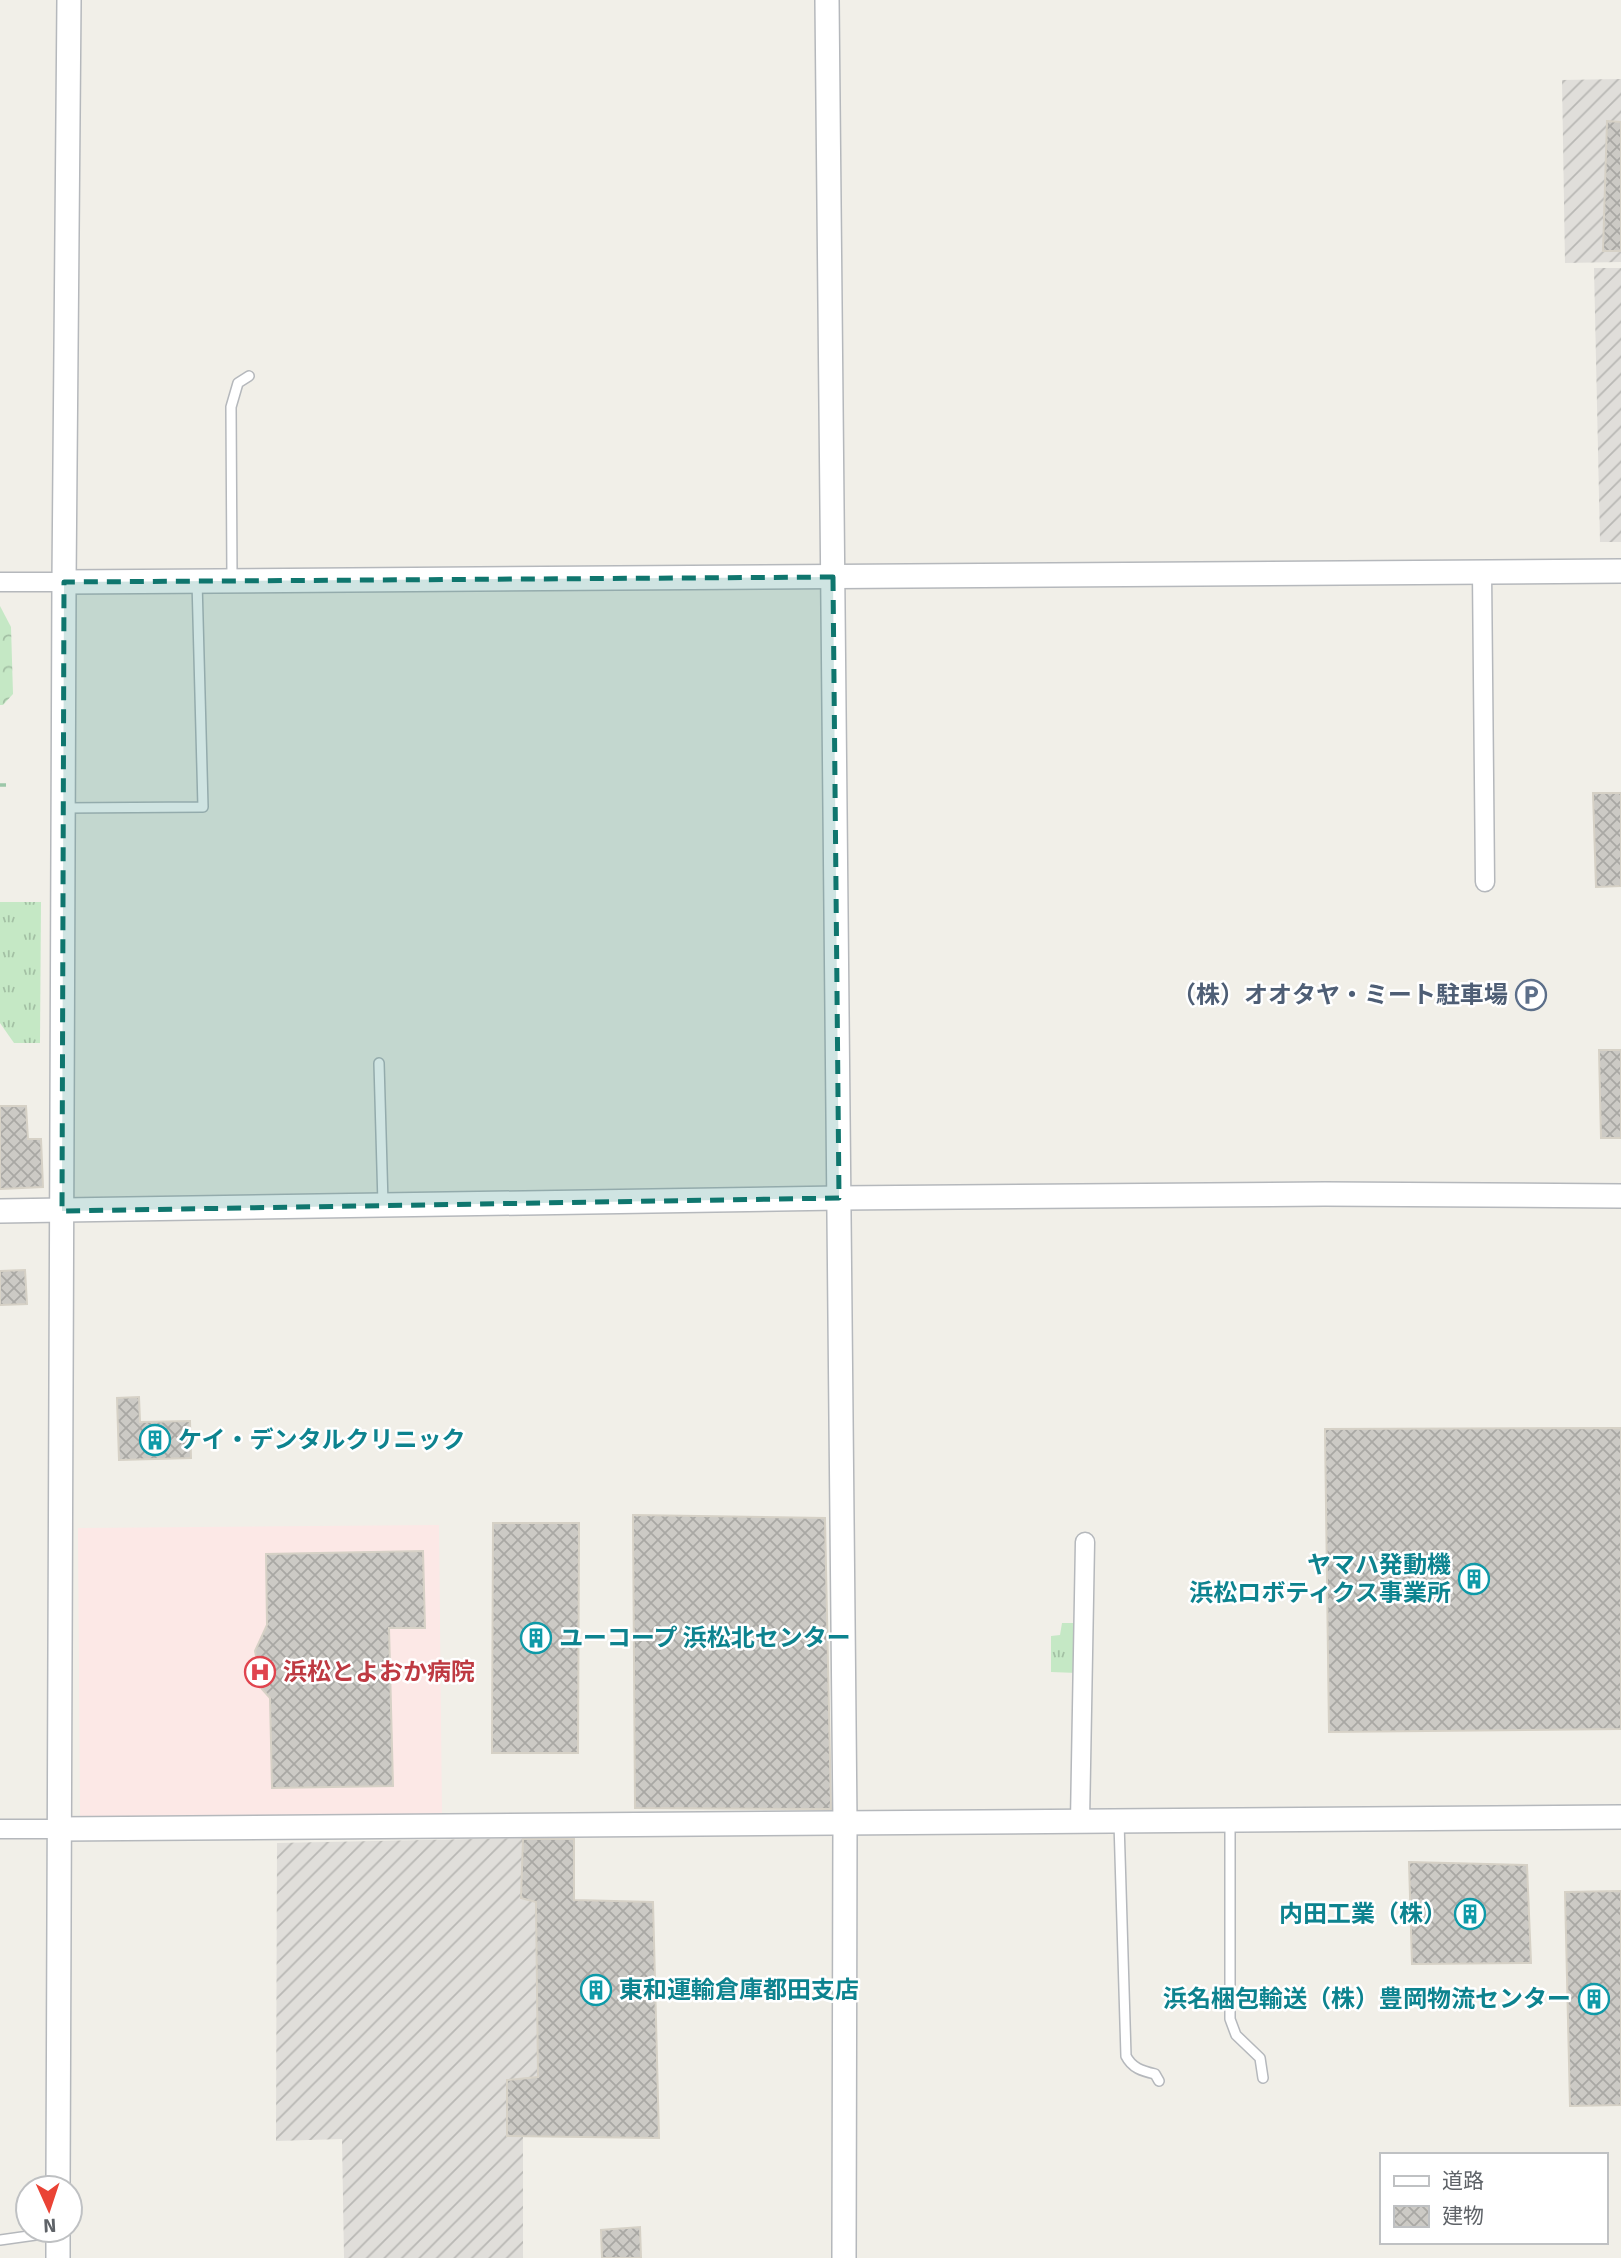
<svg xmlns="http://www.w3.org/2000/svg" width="1621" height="2258" font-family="Signika,'Noto Sans JP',sans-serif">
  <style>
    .industrial { fill: url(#industrial-furrows) }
    .medical { fill: #fce8e6 }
    .grass { fill: url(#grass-tufts) }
    .forest { fill: url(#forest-crowns) }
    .building { fill: url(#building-cross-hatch); stroke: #d6d1c6; stroke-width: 2 }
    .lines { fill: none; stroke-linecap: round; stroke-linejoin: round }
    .service-casing { stroke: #b5b8bc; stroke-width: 12 }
    .minor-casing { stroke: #b5b8bc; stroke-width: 21 }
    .tertiary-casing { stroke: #b5b8bc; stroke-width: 26 }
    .path { stroke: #9cc7a9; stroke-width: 3.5; stroke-dasharray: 7 3.5; stroke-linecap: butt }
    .service { stroke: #fff; stroke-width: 9 }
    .minor { stroke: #fff; stroke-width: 18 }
    .tertiary { stroke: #fff; stroke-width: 23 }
    .marked { fill: #0f766e; fill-opacity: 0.2; stroke: #0f766e; stroke-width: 5; stroke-dasharray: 14 9; stroke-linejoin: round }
    .labels { text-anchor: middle; stroke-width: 5; stroke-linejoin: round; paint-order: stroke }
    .service-label { font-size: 24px; font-weight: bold; fill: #4e5e75; stroke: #fff; text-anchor: end }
    .culture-label { font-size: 24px; font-weight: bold; fill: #0d838f; stroke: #fff; text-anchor: start }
    .health-label { font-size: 24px; font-weight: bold; fill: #be3a42; stroke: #fff; text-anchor: start }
  </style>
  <defs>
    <pattern id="industrial-furrows" width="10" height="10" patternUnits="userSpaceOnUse" patternTransform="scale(1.75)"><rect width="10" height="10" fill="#e0deda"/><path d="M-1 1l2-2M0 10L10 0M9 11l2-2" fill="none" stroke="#b9b8b5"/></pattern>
    <pattern id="grass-tufts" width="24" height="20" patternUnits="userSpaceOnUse" patternTransform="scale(1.75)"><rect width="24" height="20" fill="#c5e8c5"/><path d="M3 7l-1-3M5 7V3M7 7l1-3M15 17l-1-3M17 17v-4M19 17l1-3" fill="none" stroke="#a3c0a4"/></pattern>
    <pattern id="forest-crowns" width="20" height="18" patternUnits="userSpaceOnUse" patternTransform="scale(1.75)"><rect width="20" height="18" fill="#c5e8c5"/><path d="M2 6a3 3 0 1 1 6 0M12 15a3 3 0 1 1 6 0" fill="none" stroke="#a3c0a4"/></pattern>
    <pattern id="building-cross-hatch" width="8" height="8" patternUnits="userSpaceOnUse" patternTransform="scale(1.75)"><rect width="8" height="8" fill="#cccac5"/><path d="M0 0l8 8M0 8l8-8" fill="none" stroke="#a9a8a4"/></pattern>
  </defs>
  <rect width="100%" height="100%" fill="#f1efe8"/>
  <g class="industrial">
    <polygon points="1621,79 1621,262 1565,263 1562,80"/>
    <polygon points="1594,268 1621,268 1621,542 1600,542"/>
    <polygon points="574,1837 574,1900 653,1902 659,2138 523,2136 523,2258 344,2258 342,2139 276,2141 277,1843"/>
  </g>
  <polygon class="medical" points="439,1525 442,1816 80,1819 78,1528"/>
  <g class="grass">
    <polygon points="0,902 41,902 40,1043 14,1043 0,1023"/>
    <polygon points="1062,1623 1078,1623 1077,1673 1051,1672 1051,1636 1060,1635"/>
  </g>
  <polygon class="forest" points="0,606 11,627 13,694 3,705 0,705"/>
  <g class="building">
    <polygon points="1607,121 1621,122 1621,251 1603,251"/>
    <polygon points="1593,793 1621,793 1621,886 1596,887"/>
    <polygon points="1599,1050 1621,1050 1621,1138 1601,1138"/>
    <polygon points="0,1106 26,1106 28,1139 41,1139 43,1187 0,1189"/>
    <polygon points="25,1270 27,1304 0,1305 0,1271"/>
    <polygon points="139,1397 140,1422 190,1421 191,1458 119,1460 117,1398"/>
    <polygon points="1621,1428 1621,1729 1329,1732 1325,1429"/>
    <polygon points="633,1515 825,1518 831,1809 635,1808"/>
    <polygon points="493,1523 579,1523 578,1753 492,1753"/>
    <polygon points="423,1551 425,1628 389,1628 393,1786 272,1788 270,1698 262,1689 255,1651 267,1625 266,1554"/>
    <polygon points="523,1839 574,1839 574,1900 653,1902 659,2138 507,2136 507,2080 538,2077 536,1902 521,1898"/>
    <polygon points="1409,1862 1527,1865 1531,1963 1412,1964"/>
    <polygon points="1621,1891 1621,2105 1570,2106 1565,1892"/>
    <polygon points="640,2227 641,2258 602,2258 601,2230"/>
  </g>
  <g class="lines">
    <g class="service-casing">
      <g id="service">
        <polyline points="232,578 231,407 238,383 249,376"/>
        <polyline points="65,808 203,807 197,581"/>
        <polyline points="379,1063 383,1204"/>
        <path d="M1119,1822L1126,2056C1132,2068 1142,2071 1155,2074L1159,2081"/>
        <polyline points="1230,1822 1230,2019 1236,2035 1260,2058 1263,2078"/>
        <polyline points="0,2240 57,2232"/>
      </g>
    </g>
    <g class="minor-casing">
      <g id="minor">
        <polyline points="1482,572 1485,882"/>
        <polyline points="0,582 64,582"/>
        <polyline points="1080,1821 1085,1542"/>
        <polyline points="0,1829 59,1829"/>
      </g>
    </g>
    <g class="tertiary-casing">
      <g id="tertiary">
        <polyline points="827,0 845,1823 844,2258"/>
        <polyline points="64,582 1621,571"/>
        <polyline points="0,1211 839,1198 1325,1194 1621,1196"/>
        <polyline points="59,1829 1621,1817"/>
        <polyline points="58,2188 64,582 69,0"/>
        <polyline points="58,2258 58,2230"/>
      </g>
    </g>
    <polyline class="path" points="0,785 6,785"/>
    <use href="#service" class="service"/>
    <use href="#minor" class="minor"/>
    <use href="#tertiary" class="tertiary"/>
  </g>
  <path class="marked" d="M833,577L839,1198L62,1211L64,582Z"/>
  <defs>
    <g id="parking-ring" transform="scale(1.575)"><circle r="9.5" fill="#fff" stroke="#5c6f8a" stroke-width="1.5"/><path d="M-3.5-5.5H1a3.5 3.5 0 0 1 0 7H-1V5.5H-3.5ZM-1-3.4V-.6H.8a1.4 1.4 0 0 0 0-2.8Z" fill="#5c6f8a"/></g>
    <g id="building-ring" transform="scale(1.575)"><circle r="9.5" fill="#fff" stroke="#0f9aa8" stroke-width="1.5"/><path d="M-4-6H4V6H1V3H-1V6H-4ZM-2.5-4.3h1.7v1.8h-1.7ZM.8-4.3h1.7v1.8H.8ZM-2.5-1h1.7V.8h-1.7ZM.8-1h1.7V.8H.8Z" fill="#0f9aa8"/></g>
    <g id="hospital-ring" transform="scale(1.575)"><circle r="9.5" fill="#fff" stroke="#e0444e" stroke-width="1.5"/><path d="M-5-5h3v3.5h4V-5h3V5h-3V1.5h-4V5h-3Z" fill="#e0444e"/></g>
  </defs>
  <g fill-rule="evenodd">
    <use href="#parking-ring" x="1531" y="995"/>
    <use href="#building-ring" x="155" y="1440"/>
    <use href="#building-ring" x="1474" y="1579"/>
    <use href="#building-ring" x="536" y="1638"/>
    <use href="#hospital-ring" x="260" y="1672"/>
    <use href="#building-ring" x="1470" y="1914"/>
    <use href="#building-ring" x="596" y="1990"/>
    <use href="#building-ring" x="1594" y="1999"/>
  </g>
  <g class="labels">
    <g class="service-label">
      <text x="1508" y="1003">（株）オオタヤ・ミート駐車場</text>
    </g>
    <g class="culture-label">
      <text x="178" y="1448">ケイ・デンタルクリニック</text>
      <text x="1451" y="1573" text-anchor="end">ヤマハ発動機<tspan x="1451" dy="28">浜松ロボティクス事業所</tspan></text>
      <text x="559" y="1646">ユーコープ 浜松北センター</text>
      <text x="1447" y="1922" text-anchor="end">内田工業（株）</text>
      <text x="619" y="1998">東和運輸倉庫都田支店</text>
      <text x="1571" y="2007" text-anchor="end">浜名梱包輸送（株）豊岡物流センター</text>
    </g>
    <g class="health-label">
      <text x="283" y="1680">浜松とよおか病院</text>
    </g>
  </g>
  <rect x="1380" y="2153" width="228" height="91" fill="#ffffff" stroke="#bfc1c3" stroke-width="2"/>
  <rect x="1394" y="2176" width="35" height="10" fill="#ffffff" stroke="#bfc1c3" stroke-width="2"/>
  <text x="1442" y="2188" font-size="21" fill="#5f6368">道路</text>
  <rect x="1394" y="2206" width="35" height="21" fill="url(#building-cross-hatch)" stroke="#bfc1c3" stroke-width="2"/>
  <text x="1442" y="2223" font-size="21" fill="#5f6368">建物</text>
  <g transform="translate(49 2209) rotate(177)"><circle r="33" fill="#ffffff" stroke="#bfc1c3" stroke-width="2"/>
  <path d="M0-5L12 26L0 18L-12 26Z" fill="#ea4335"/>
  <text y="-10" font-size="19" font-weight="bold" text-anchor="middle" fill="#5f6368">N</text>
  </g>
</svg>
